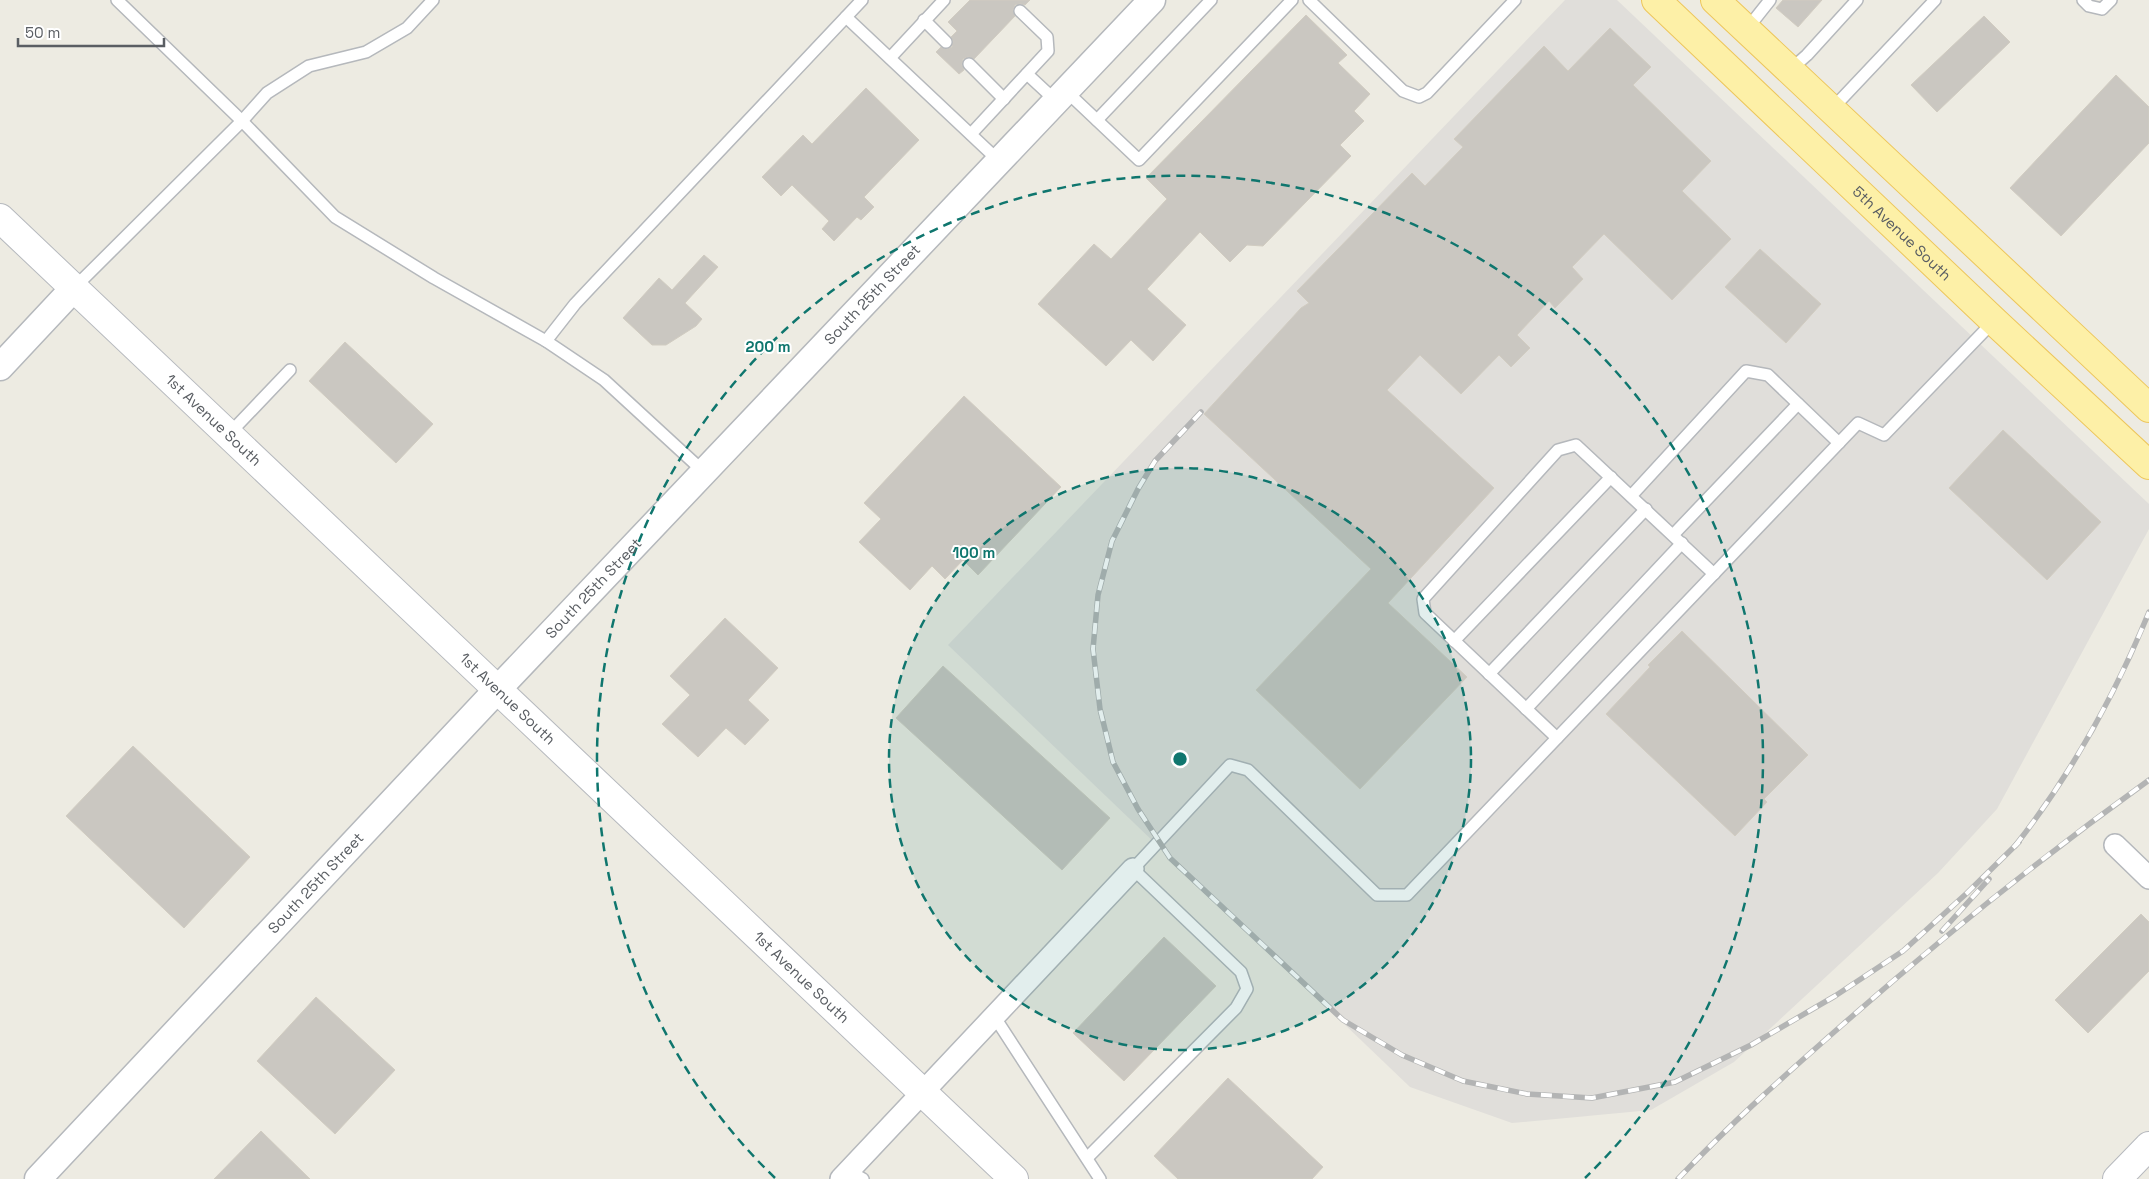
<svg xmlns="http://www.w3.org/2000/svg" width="2149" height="1179" font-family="'Space Grotesk',sans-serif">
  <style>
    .industrial { fill: #e0deda }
    .building { fill: #cac7c1; stroke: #d1ccc1 }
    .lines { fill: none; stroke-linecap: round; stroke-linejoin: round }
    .service-casing { stroke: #b5b8bc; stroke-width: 14 }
    .minor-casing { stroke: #b5b8bc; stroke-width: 24 }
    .tertiary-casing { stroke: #b5b8bc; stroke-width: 29 }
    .secondary-casing { stroke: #b6b9be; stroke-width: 30 }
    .primary-casing { stroke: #edc65b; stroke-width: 30 }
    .service { stroke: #fff; stroke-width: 11 }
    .minor { stroke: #fff; stroke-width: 21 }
    .tertiary { stroke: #fff; stroke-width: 26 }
    .secondary { stroke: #fff; stroke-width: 28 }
    .primary { stroke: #fdf0a7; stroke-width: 28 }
    .rail-casing { stroke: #b3b4b4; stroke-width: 5.5 }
    .rail { stroke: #fff; stroke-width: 4; stroke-dasharray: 11; stroke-linecap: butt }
    .ring { fill: none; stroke: #0f766e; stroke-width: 2.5; stroke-dasharray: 9 6 }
    .labels { text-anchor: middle; stroke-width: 4; stroke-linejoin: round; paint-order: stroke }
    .street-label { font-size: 15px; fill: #5a5e63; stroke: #fff }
    .centre { fill: #0f766e; stroke: #fff; stroke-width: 2.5 }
    .ring-label { font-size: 15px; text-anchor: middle; font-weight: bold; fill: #0f766e; stroke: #fff; stroke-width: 4; stroke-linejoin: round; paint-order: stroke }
  </style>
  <rect width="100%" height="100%" fill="#edebe2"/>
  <polygon class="industrial" points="1565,0 1617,0 2149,504 2149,529 1997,809 1938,873 1734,1062 1651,1110 1512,1123 1410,1087 948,645"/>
  <g class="building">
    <polygon points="970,0 1030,0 1025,5 1021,4 1015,5 1013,10 1015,16 974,59 968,57 963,59 962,65 964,70 959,74 936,52 941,47 947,49 952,47 953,41 951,37 957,31 948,22"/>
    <polygon points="1783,0 1822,0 1798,27 1776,8"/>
    <polygon points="1306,15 1347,55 1338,63 1370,94 1354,111 1364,121 1340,145 1351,156 1263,246 1247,245 1230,262 1200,232 1147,289 1186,325 1153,361 1131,340 1106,366 1038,304 1094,244 1111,259 1167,199 1146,178"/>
    <polygon points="1984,16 2010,42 1937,112 1911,85"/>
    <polygon points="1610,28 1651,67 1633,85 1711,161 1682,191 1731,239 1672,300 1604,234 1572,267 1583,279 1555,308 1549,301 1517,335 1530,348 1511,367 1499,355 1461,394 1420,355 1387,390 1494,488 1388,603 1467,677 1360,789 1256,690 1371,569 1204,414 1301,308 1309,303 1297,291 1412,173 1425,186 1463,147 1454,139 1544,46 1568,71"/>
    <polygon points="2116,75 2149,107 2149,143 2061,236 2010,188"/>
    <polygon points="866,88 919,140 864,197 874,207 861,220 857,217 834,241 822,229 829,221 792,185 781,196 762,177 803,135 812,144"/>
    <polygon points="1760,249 1821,304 1786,343 1725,287"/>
    <polygon points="704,255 718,267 685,303 702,319 696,326 666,345 652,345 623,318 659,278 672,290"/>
    <polygon points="345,342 433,424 396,463 309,381"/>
    <polygon points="964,396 1061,487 978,575 963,560 945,579 932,566 910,590 859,542 881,519 864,503"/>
    <polygon points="2003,430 2101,522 2047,580 1949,488"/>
    <polygon points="725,618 778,668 748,700 769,720 745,745 726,728 698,757 662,724 690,695 670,676"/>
    <polygon points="1682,631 1808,755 1764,799 1767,802 1735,836 1606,714 1650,667 1648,665"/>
    <polygon points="943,666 1110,818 1062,870 896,718"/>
    <polygon points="133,746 250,857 184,928 66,816"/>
    <polygon points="2141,914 2149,922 2149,971 2088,1033 2055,1000"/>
    <polygon points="1164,937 1216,986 1124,1081 1073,1033"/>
    <polygon points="316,997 395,1070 335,1134 257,1061"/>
    <polygon points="1228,1078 1323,1167 1312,1179 1178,1179 1154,1156"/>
    <polygon points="261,1131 310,1179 214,1179"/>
  </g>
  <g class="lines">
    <g class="service-casing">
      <g id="service">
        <polyline points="117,0 242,121 335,217 434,278 546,341 604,380 704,472"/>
        <polyline points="1309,0 1403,91 1419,97 1427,93 1515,0"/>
        <polyline points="2083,0 2089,6 2102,9 2111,0"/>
        <polyline points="846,17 999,161"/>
        <polyline points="924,20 946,42"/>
        <polyline points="1747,29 1770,0"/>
        <polyline points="890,58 944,0"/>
        <polyline points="969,64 1004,99"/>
        <polyline points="1790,70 1807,55 1857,0"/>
        <polyline points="1027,74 1056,101"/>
        <polyline points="1066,91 1139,160 1292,0"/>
        <polyline points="1832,109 1935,0"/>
        <polyline points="1097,120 1211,0"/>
        <polyline points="971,134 1048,51 1047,37 1020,11"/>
        <polyline points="74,288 242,121 267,93 309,66 366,52 407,28 433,0"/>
        <polyline points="546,341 575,304 862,0"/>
        <polyline points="228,435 290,370"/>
        <polyline points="1631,496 1746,371 1768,375 1839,443"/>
        <polyline points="1673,535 1798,404"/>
        <polyline points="1454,641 1611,477"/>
        <polyline points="1489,674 1646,509"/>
        <polyline points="1526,709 1682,543"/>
        <polyline points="1557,738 1425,613 1423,599 1558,450 1576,445 1714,574"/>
        <polyline points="994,1016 1100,1179"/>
        <polyline points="1087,1158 1236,1008 1247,989 1241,972 1133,869 1230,765 1248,770 1377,895 1407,895 1858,423 1884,435 1994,321"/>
        <polyline points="849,1171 863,1179"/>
      </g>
    </g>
    <g class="minor-casing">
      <g id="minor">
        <polyline points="2115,845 2149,878"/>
        <polyline points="841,1179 1133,869"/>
      </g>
    </g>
    <g class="tertiary-casing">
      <g id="tertiary">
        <polyline points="0,367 74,288"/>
        <path id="s1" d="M38,1179L498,689L1152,0"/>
      </g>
    </g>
    <g class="secondary-casing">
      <g id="secondary">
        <path id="s2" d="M0,218L1014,1179"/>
        <polyline points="2117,1179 2149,1146"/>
      </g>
    </g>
    <g class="primary-casing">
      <g id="primary">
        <path id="s3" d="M1656,0L1994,321L2149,465"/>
        <polyline points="1715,0 2149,408"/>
      </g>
    </g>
    <use href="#service" class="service"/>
    <use href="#minor" class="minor"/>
    <use href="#tertiary" class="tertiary"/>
    <use href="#secondary" class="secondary"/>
    <use href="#primary" class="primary"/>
    <g class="rail-casing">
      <g id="rail">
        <polyline points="1201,412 1155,461 1138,489 1112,541 1098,595 1093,649 1100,709 1113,762 1138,809 1170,858 1343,1020 1402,1055 1463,1081 1527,1094 1592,1098 1675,1082 1751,1045 1835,996 1903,951 1967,893 2019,842"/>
        <path d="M2015,846C2070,776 2115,695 2149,612"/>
        <polyline points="1942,931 1989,879"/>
        <path d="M1678,1179C1729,1125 1785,1075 1841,1026C1940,939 2042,857 2149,780"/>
      </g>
    </g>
    <use href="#rail" class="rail"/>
  </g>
  <circle cx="1180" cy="759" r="291" fill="#0f766e" fill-opacity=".12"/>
  <g class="ring">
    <circle cx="1180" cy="759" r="291"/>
    <path d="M775 1178A583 583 0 1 1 1585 1178"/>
  </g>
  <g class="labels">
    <g class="street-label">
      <text dy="5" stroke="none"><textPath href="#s3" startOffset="339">5th Avenue South</textPath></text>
      <text dy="5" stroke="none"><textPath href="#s1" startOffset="1216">South 25th Street</textPath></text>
      <text dy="5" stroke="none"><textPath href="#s2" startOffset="294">1st Avenue South</textPath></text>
      <text dy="5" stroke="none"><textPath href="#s1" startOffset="811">South 25th Street</textPath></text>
      <text dy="5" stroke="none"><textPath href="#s2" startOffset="699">1st Avenue South</textPath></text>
      <text dy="5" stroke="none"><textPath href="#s1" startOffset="406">South 25th Street</textPath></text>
      <text dy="5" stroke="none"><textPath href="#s2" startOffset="1104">1st Avenue South</textPath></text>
    </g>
  </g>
  <circle cx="1180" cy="759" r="8" class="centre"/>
  <g class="ring-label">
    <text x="768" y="352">200 m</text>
    <text x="974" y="558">100 m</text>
  </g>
  <path d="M18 38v8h146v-8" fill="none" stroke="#5a5e63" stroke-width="2.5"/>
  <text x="25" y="38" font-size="15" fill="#5a5e63" stroke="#ffffff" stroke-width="4" paint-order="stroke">50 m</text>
</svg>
